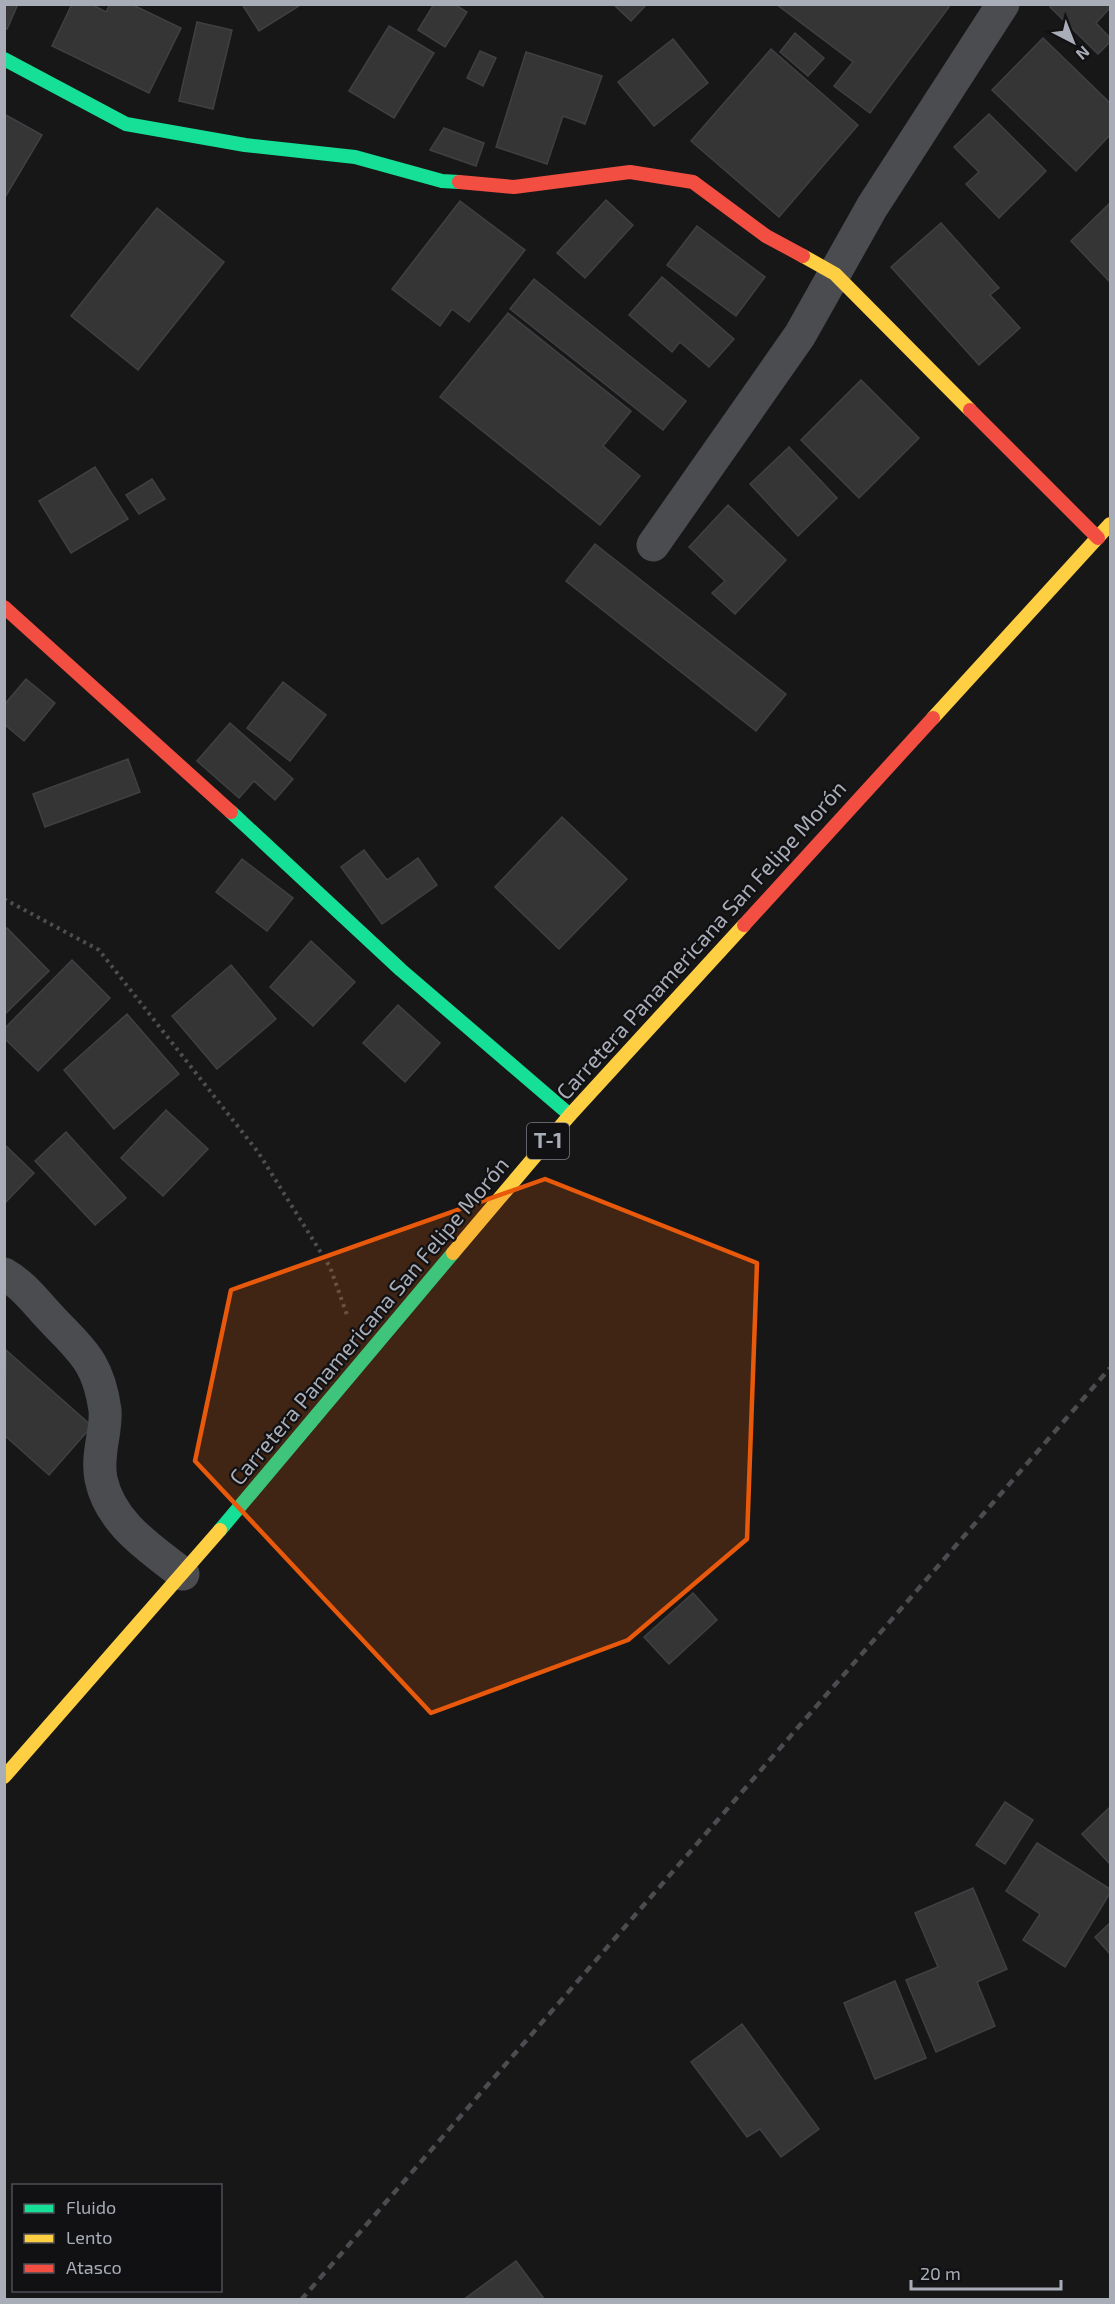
<svg xmlns="http://www.w3.org/2000/svg" width="1115" height="2304" font-family="'Exo 2',sans-serif">
  <style>
    .building { fill: #353536; stroke: #3f4043; stroke-width: 1.5 }
    .lines { fill: none; stroke-linecap: round; stroke-linejoin: round }
    .path { stroke: #4d4e52; stroke-width: 4; stroke-dasharray: 3 4.5; stroke-linecap: butt }
    .street { stroke: #4b4c50; stroke-width: 33 }
    .fast { stroke: #16e098; stroke-width: 14 }
    .slow { stroke: #ffcf43; stroke-width: 14 }
    .jam { stroke: #f24e42; stroke-width: 14 }
    .rail { stroke: #4b4c4f; stroke-width: 4.5; stroke-dasharray: 8 6; stroke-linecap: butt }
    .marked { fill: #e8590c; fill-opacity: 0.2; stroke: #e8590c; stroke-width: 4.5; stroke-linejoin: round }
    .labels { text-anchor: middle; stroke-width: 4.5; stroke-linejoin: round; paint-order: stroke }
    .shield { fill: #111113; stroke: #7b7e86; stroke-width: 1.5 }
    .shield-label { font-size: 21px; font-weight: bold; fill: #a8adb8 }
    .street-label { font-size: 22px; fill: #a8adb8; stroke: #111113 }
  </style>
  <rect width="100%" height="100%" fill="#171717"/>
  <g class="building">
    <polygon points="4,4 18,4 7,29 4,28"/>
    <polygon points="72,4 91,4 106,12 110,4 131,4 181,28 149,93 52,46"/>
    <polygon points="242,4 302,4 259,31"/>
    <polygon points="434,4 454,4 467,12 445,47 418,30"/>
    <polygon points="613,4 647,4 631,21"/>
    <polygon points="776,4 945,4 949,7 870,113 834,86 853,62"/>
    <polygon points="1053,4 1110,4 1110,8 1096,23 1110,38 1110,42 1098,54 1050,7"/>
    <polygon points="197,22 232,30 213,109 179,101"/>
    <polygon points="389,26 434,53 394,118 349,91"/>
    <polygon points="795,33 824,58 808,76 780,52"/>
    <polygon points="1043,38 1110,103 1110,135 1076,171 992,90"/>
    <polygon points="673,39 708,83 654,126 618,82"/>
    <polygon points="771,49 858,125 779,217 691,141"/>
    <polygon points="480,51 496,58 483,86 467,78"/>
    <polygon points="526,52 602,76 585,124 563,116 547,164 496,147"/>
    <polygon points="4,114 42,135 4,199"/>
    <polygon points="989,114 1046,171 999,218 966,184 979,172 954,147"/>
    <polygon points="444,128 484,143 476,166 430,150"/>
    <polygon points="606,200 633,225 585,278 557,253"/>
    <polygon points="460,201 525,250 469,322 452,309 440,326 392,289"/>
    <polygon points="1110,203 1110,279 1109,281 1071,241"/>
    <polygon points="157,208 224,262 138,370 71,316"/>
    <polygon points="941,223 999,288 990,295 1020,328 979,365 891,267"/>
    <polygon points="697,226 765,277 736,316 667,265"/>
    <polygon points="662,277 734,339 709,367 680,342 672,352 629,315"/>
    <polygon points="534,279 686,401 663,430 510,309"/>
    <polygon points="508,313 631,411 603,446 640,476 600,525 440,397"/>
    <polygon points="861,380 919,438 859,498 801,440"/>
    <polygon points="789,447 837,498 798,536 750,484"/>
    <polygon points="95,467 128,519 71,553 39,501"/>
    <polygon points="152,479 165,499 139,514 126,495"/>
    <polygon points="728,505 786,560 735,614 712,593 725,581 689,547"/>
    <polygon points="595,544 786,694 756,731 566,581"/>
    <polygon points="26,679 55,703 24,741 4,724 4,705"/>
    <polygon points="283,682 326,715 290,761 247,728"/>
    <polygon points="230,723 293,779 275,800 254,781 239,798 197,761"/>
    <polygon points="128,759 140,792 45,827 33,794"/>
    <polygon points="562,817 627,879 559,949 495,887"/>
    <polygon points="364,850 387,880 418,858 437,885 382,924 341,867"/>
    <polygon points="242,859 293,898 267,931 216,892"/>
    <polygon points="7,928 49,971 4,1015 4,930"/>
    <polygon points="311,941 355,982 313,1026 270,987"/>
    <polygon points="72,960 110,998 38,1071 4,1038 4,1029"/>
    <polygon points="231,965 276,1019 217,1069 172,1016"/>
    <polygon points="398,1005 440,1043 405,1082 363,1043"/>
    <polygon points="127,1014 179,1074 114,1129 64,1070"/>
    <polygon points="166,1110 208,1149 163,1196 121,1158"/>
    <polygon points="66,1132 126,1198 95,1225 35,1161"/>
    <polygon points="4,1144 34,1173 4,1204"/>
    <polygon points="6,1350 92,1426 49,1475 4,1435"/>
    <polygon points="693,1593 717,1620 669,1664 644,1637"/>
    <polygon points="1005,1802 1033,1820 1005,1864 976,1845"/>
    <polygon points="1110,1807 1110,1864 1082,1834"/>
    <polygon points="1037,1843 1110,1889 1110,1893 1065,1967 1023,1940 1040,1914 1006,1891"/>
    <polygon points="973,1888 1007,1969 977,1982 995,2026 936,2052 906,1980 938,1967 915,1913"/>
    <polygon points="1110,1923 1110,1954 1095,1937"/>
    <polygon points="895,1981 926,2058 875,2079 844,2003"/>
    <polygon points="742,2024 819,2129 781,2157 760,2129 747,2137 691,2062"/>
    <polygon points="516,2261 545,2300 463,2300"/>
  </g>
  <g class="lines">
    <polyline class="path" points="4,899 99,950 258,1152 330,1267 347,1315"/>
    <g class="street">
      <polyline points="653,545 800,335 872,207 1003,4"/>
      <path d="M4,1274C22,1284 34,1300 48,1315C79,1349 98,1359 105,1410C107,1431 96,1454 101,1479C110,1523 150,1548 183,1574"/>
    </g>
    <g class="fast">
      <polyline points="4,59 126,124 245,145 355,157 442,181 459,182"/>
      <polyline points="231,812 401,970 570,1115"/>
      <polyline points="220,1530 453,1253"/>
    </g>
    <g class="slow">
      <polyline points="803,256 835,274 970,410"/>
      <polyline points="933,718 1110,524"/>
      <polyline points="453,1253 570,1115 744,925"/>
      <polyline points="4,1777 220,1530"/>
    </g>
    <g class="jam">
      <polyline points="459,182 514,187 630,172 693,182 766,236 803,256"/>
      <polyline points="970,410 1098,538"/>
      <polyline points="4,607 231,812"/>
      <polyline points="744,925 933,718"/>
    </g>
    <polyline class="rail" points="301,2300 1110,1368"/>
  </g>
  <path class="marked" d="M545,1179L757,1263L747,1539L628,1640L431,1713L195,1461L231,1290Z"/>
  <g class="labels">
    <rect class="shield" x="527" y="1123" width="42" height="36" rx="4.5"/>
    <g class="shield-label">
      <text x="548" y="1148">T-1</text>
    </g>
    <g class="street-label">
      <text transform="translate(701 940) rotate(-48)" y="8">Carretera Panamericana San Felipe Morón</text>
      <text transform="translate(369 1321) rotate(-50)" y="8">Carretera Panamericana San Felipe Morón</text>
    </g>
  </g>
  <rect width="1115" height="2304" fill="none" stroke="#a8adb8" stroke-width="12"/>
  <rect x="12" y="2184" width="210" height="108" fill="#111113" stroke="#4d4f55" stroke-width="1.5"/>
  <rect x="24" y="2204" width="30" height="9" fill="#16e098" stroke="#4d4f55" stroke-width="1.5"/>
  <text x="66" y="2214" font-size="18" fill="#a8adb8">Fluido</text>
  <rect x="24" y="2234" width="30" height="9" fill="#ffcf43" stroke="#4d4f55" stroke-width="1.5"/>
  <text x="66" y="2244" font-size="18" fill="#a8adb8">Lento</text>
  <rect x="24" y="2264" width="30" height="9" fill="#f24e42" stroke="#4d4f55" stroke-width="1.5"/>
  <text x="66" y="2274" font-size="18" fill="#a8adb8">Atasco</text>
  <g transform="translate(1073 42) rotate(138)" stroke="#111113" stroke-width="4.5" paint-order="stroke">
  <path d="M0-4.5L10 22L0 15L-10 22Z" fill="#a8adb8"/>
  <text y="-9" font-size="16" font-weight="bold" text-anchor="middle" fill="#a8adb8">N</text>
  </g>
  <path d="M911 2280v9h150v-9" fill="none" stroke="#a8adb8" stroke-width="3"/>
  <text x="920" y="2280" font-size="18" fill="#a8adb8" stroke="#111113" stroke-width="4.5" paint-order="stroke">20 m</text>
</svg>
